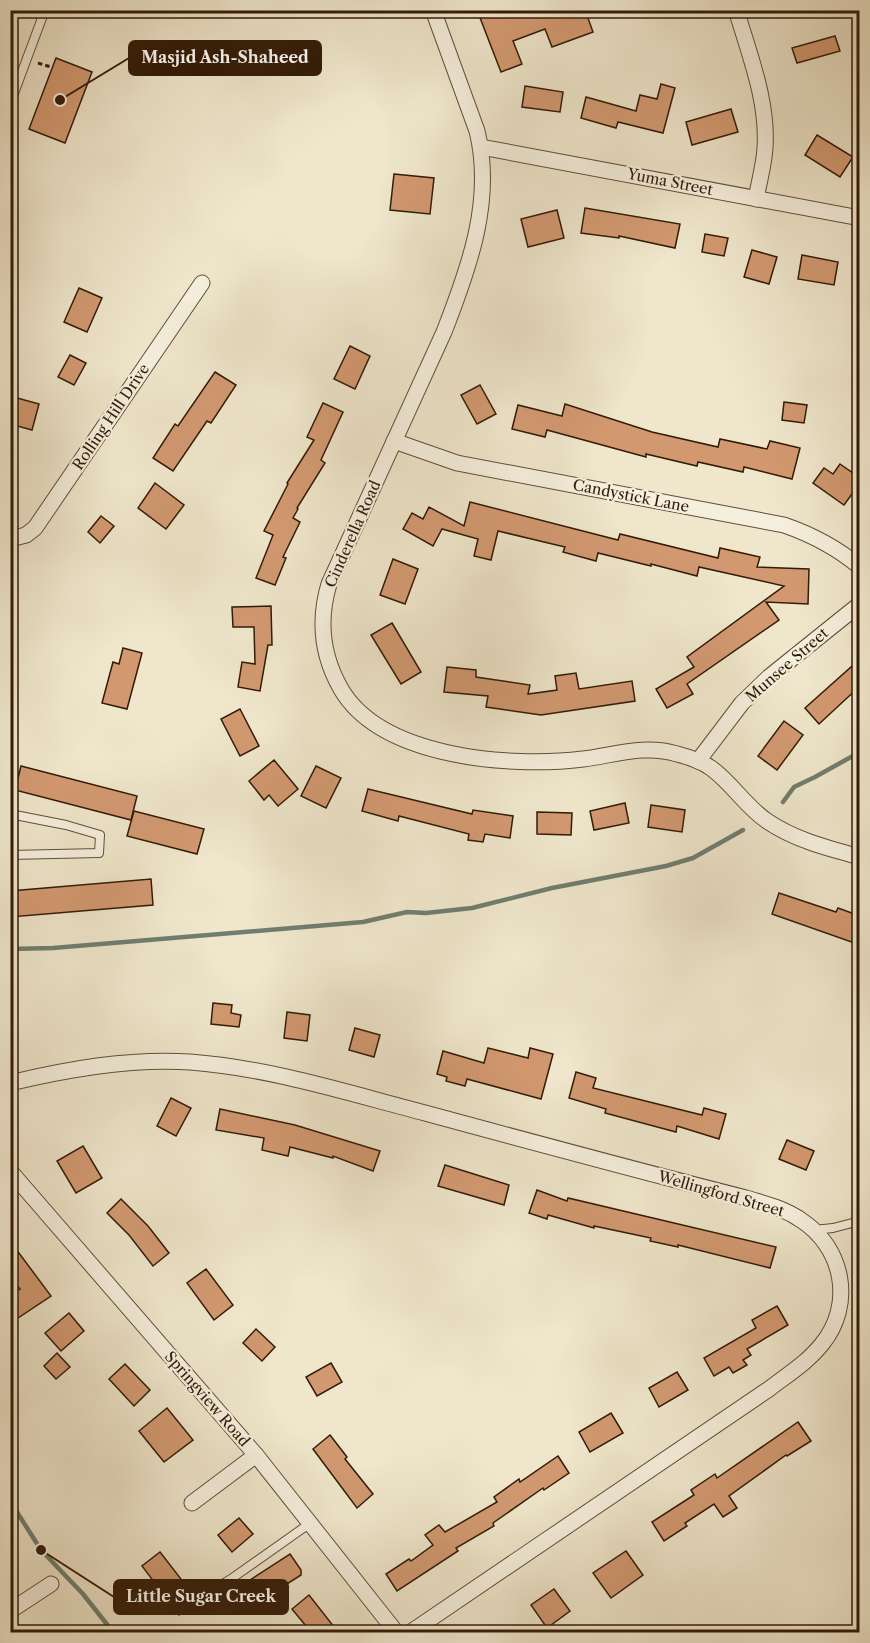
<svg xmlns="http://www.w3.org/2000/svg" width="870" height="1643" font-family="'Libre Caslon Text',serif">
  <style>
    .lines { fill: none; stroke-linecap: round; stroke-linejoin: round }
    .stream { stroke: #707e70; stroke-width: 4.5 }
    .building { fill: #d29971; stroke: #321b07; stroke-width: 1.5 }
    .lane-casing { stroke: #614e38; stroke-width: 10 }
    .street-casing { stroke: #614e38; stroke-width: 17 }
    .path { stroke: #321b07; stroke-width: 3; stroke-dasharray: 4.5 3; stroke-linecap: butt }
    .lane { stroke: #f5efdd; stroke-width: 8 }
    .street { stroke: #f5efdd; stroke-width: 15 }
    .labels { text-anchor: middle; stroke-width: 4.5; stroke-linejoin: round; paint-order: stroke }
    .street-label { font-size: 15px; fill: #321b07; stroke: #f5efdd }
    .leader { fill: none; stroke: #321b07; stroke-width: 2 }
    .callout-dot { fill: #321b07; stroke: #f5efdd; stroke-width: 2 }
    .callout { fill: #321b07; stroke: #321b07; stroke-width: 2 }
    .callout-label { font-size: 16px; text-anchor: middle; font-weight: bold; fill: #fff }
  </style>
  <rect width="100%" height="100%" fill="#efe6cb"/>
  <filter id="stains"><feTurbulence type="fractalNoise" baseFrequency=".00333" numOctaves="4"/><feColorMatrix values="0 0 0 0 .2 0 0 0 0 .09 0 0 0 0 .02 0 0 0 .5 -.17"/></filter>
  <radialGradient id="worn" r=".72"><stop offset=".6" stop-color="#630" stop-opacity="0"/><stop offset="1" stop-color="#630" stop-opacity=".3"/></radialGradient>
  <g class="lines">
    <g class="stream">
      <polyline points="783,802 794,787 815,777 860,752"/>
      <polyline points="10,949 53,948 363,922 407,912 426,913 472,908 552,888 666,866 693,858 743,830"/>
      <polyline points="10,1501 41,1550 83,1594 113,1632"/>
    </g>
  </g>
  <g class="building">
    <polygon points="477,10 585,10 593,32 552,47 545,29 513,41 522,64 501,72"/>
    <polygon points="835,36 840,51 797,63 792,48"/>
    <polygon points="56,58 92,72 65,143 29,129"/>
    <polygon points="661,84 675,88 663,133 618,122 616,128 581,118 586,97 636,111 640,95 657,99"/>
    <polygon points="525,86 563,92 560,112 522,107"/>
    <polygon points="731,109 738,132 692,145 686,122"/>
    <polygon points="817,135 853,157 840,177 805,155"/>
    <polygon points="394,174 434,178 430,214 390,210"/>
    <polygon points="585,208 680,224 675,248 619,236 619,238 581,233"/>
    <polygon points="557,210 564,238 528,247 521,219"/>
    <polygon points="705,234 728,238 724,256 702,252"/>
    <polygon points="752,250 777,257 769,284 744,277"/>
    <polygon points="802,255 838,262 834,285 798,279"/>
    <polygon points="79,288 102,298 87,332 64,322"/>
    <polygon points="350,346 370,356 355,389 334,379"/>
    <polygon points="70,355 86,363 74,385 58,377"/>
    <polygon points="215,372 236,385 211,423 207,421 173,471 153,458 175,424 178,426"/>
    <polygon points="480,385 496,414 477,424 461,395"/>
    <polygon points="10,396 39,404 32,430 10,424"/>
    <polygon points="784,402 807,405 804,423 782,420"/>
    <polygon points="323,403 343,412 321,460 325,463 297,508 298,509 293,518 300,522 283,557 286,558 275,585 256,578 273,535 264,531 288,484 287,483 314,440 307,437"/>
    <polygon points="565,404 652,432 718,447 720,439 767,449 770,441 800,448 792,479 744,467 743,472 698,462 697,466 646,454 646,457 547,430 545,437 512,429 518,405 562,416"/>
    <polygon points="840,464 860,478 860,483 844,505 813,483 824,468 833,474"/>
    <polygon points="155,483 184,505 166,529 138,508"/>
    <polygon points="470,502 618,540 620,534 718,558 720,548 760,557 757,567 809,569 808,604 766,602 779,620 687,684 693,694 667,708 656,689 694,667 687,657 784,586 699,567 697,576 651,564 651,566 598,553 596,561 563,552 565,547 498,531 491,560 474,556 478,539 442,529 433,546 403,529 412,513 423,519 429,507 464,526"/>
    <polygon points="101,516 114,526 100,543 88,532"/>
    <polygon points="393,559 418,569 405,604 380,595"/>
    <polygon points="271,606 272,645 268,645 260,691 238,687 242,662 255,664 254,627 233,627 232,607"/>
    <polygon points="392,623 421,672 401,684 371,635"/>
    <polygon points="123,648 142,653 127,709 102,703 113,662 119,664"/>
    <polygon points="860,659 860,686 819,724 805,708"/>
    <polygon points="447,667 476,670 476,677 530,685 528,694 557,690 555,676 576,673 579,689 632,681 635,701 541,715 486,707 488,696 444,692"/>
    <polygon points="240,709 259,746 240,756 221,719"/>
    <polygon points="784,721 803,735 777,770 758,756"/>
    <polygon points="274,760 298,789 278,806 269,795 264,800 249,781"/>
    <polygon points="21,766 137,796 131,820 15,790"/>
    <polygon points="316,766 341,778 326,808 301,796"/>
    <polygon points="368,789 472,814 473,810 513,816 510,838 485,834 483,842 468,840 469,834 399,816 398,821 362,811"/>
    <polygon points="625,803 629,823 594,830 590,811"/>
    <polygon points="651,805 685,810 682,832 648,827"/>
    <polygon points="134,811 204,829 197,854 127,836"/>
    <polygon points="537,812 572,813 571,835 537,834"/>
    <polygon points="151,879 153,905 10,917 10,891"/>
    <polygon points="779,893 836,912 838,908 860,916 860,945 772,914"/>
    <polygon points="213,1003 232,1005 231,1013 241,1015 239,1027 211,1024"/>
    <polygon points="287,1012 310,1015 307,1041 284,1038"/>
    <polygon points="355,1028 380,1035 374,1057 349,1050"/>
    <polygon points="488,1048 528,1058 530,1048 553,1054 541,1099 467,1079 465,1086 446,1081 447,1077 437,1074 443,1051 484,1063"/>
    <polygon points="576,1072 596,1078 593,1088 702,1115 704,1108 726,1114 719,1139 677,1126 676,1132 605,1113 606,1109 569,1098"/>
    <polygon points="171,1098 191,1108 176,1136 157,1126"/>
    <polygon points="220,1109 295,1125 380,1151 373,1171 333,1156 333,1158 290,1147 288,1156 262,1150 264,1138 216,1130"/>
    <polygon points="787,1140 814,1151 806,1170 779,1159"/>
    <polygon points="83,1146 102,1178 76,1193 57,1161"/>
    <polygon points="445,1165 509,1185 504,1205 438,1186"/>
    <polygon points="537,1190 567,1201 568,1198 776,1247 770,1268 678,1245 678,1247 650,1241 651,1238 594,1226 594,1228 548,1215 547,1219 529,1213"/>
    <polygon points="121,1199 148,1226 169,1253 153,1266 129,1235 107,1213"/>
    <polygon points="10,1241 51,1296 18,1318 10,1308 10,1296 20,1289 10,1276"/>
    <polygon points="206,1269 233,1305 214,1320 187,1283"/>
    <polygon points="777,1306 788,1325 747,1349 751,1355 743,1360 747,1365 733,1373 729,1367 714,1376 704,1358 756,1328 752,1320"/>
    <polygon points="69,1313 84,1331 61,1351 45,1333"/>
    <polygon points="256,1329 275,1347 262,1361 243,1343"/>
    <polygon points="57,1353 70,1367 56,1379 44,1366"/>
    <polygon points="331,1363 342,1382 317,1396 306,1377"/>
    <polygon points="125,1364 150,1390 134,1406 109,1379"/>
    <polygon points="677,1372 688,1390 659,1407 649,1388"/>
    <polygon points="167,1408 193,1440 164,1462 139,1431"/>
    <polygon points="611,1413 623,1433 590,1452 579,1432"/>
    <polygon points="798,1422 811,1441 787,1456 786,1455 729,1496 737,1508 723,1517 714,1504 685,1523 687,1526 664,1541 652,1522 694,1495 691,1490 715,1474 717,1478"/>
    <polygon points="330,1435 347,1457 345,1459 373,1494 357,1508 313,1449"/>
    <polygon points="558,1456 569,1473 544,1490 543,1488 493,1523 494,1526 456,1548 458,1551 397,1591 386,1574 409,1559 411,1561 433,1545 425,1535 439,1525 445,1532 497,1502 494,1497 519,1479 520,1482"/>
    <polygon points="239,1518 253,1534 232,1552 218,1535"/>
    <polygon points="626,1551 643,1575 611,1598 593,1573"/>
    <polygon points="160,1552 198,1601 179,1615 142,1566"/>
    <polygon points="290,1554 301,1570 301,1575 246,1610 233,1591"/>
    <polygon points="554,1589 570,1611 547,1628 531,1605"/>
    <polygon points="309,1595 338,1632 311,1632 292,1609"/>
  </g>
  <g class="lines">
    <g class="lane-casing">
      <g id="lane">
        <polyline points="10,104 45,10"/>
        <polyline points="10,814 66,825 100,835 99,853 10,855"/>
        <polyline points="814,1230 833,1228 860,1221"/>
        <polyline points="208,1593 231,1579 309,1524"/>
      </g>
    </g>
    <g class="street-casing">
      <g id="street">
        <path d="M433,10L477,131C494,200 469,268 444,332L329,584C318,621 322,656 341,689C381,758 511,768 583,759C615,755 645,744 677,754C689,757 701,761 711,768C732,783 745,806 767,821C795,840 827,848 860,857"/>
        <path d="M738,16C751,59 768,103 765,148C764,165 759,182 756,199"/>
        <polyline points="481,147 860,218"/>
        <path d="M394,441L457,463L784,525C813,535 836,547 860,567"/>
        <polyline points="10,539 26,535 35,528 202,283"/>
        <polyline points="698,761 742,703 769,677 860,604"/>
        <path d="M10,1083C68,1069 130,1058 190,1062C270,1068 348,1093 425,1113C532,1142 639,1171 746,1198C765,1204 784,1208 801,1220C844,1248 854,1305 822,1344C808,1362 787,1375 769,1389L411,1632"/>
        <polyline points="10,1171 256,1455 396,1632"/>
        <polyline points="192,1503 256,1455"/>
        <polyline points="10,1611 51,1584"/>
      </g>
    </g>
    <polyline class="path" points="38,63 51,67"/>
    <use href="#lane" class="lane"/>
    <use href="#street" class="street"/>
  </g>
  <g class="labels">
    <g class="street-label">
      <text transform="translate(670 182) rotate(11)" y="5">Yuma Street</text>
      <text transform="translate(111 417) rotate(-56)" y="5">Rolling Hill Drive</text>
      <text transform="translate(631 496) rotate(11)" y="5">Candystick Lane</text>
      <text transform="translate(353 534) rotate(-66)" y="5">Cinderella Road</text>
      <text transform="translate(787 665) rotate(-41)" y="5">Munsee Street</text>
      <text transform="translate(721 1194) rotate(16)" y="5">Wellingford Street</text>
      <text transform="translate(207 1399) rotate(49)" y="5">Springview Road</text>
    </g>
  </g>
  <path class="leader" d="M60 100L129 58M41 1550L114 1597"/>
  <g class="callout-dot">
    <circle cx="60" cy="100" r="6"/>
    <circle cx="41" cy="1550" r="6"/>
  </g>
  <g class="callout">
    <rect x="129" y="41" width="192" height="34" rx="6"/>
    <rect x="114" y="1580" width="174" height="34" rx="6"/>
  </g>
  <g class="callout-label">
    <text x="225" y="63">Masjid Ash-Shaheed</text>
    <text x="201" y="1602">Little Sugar Creek</text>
  </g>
  <rect width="870" height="1643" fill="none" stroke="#efe6cb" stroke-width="36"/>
  <rect x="12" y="12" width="846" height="1619" fill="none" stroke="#321b07" stroke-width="3"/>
  <rect x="18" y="18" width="834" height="1607" fill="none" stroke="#321b07" stroke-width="1.5"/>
  <rect width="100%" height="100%" filter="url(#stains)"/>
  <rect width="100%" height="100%" fill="url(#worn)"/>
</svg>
